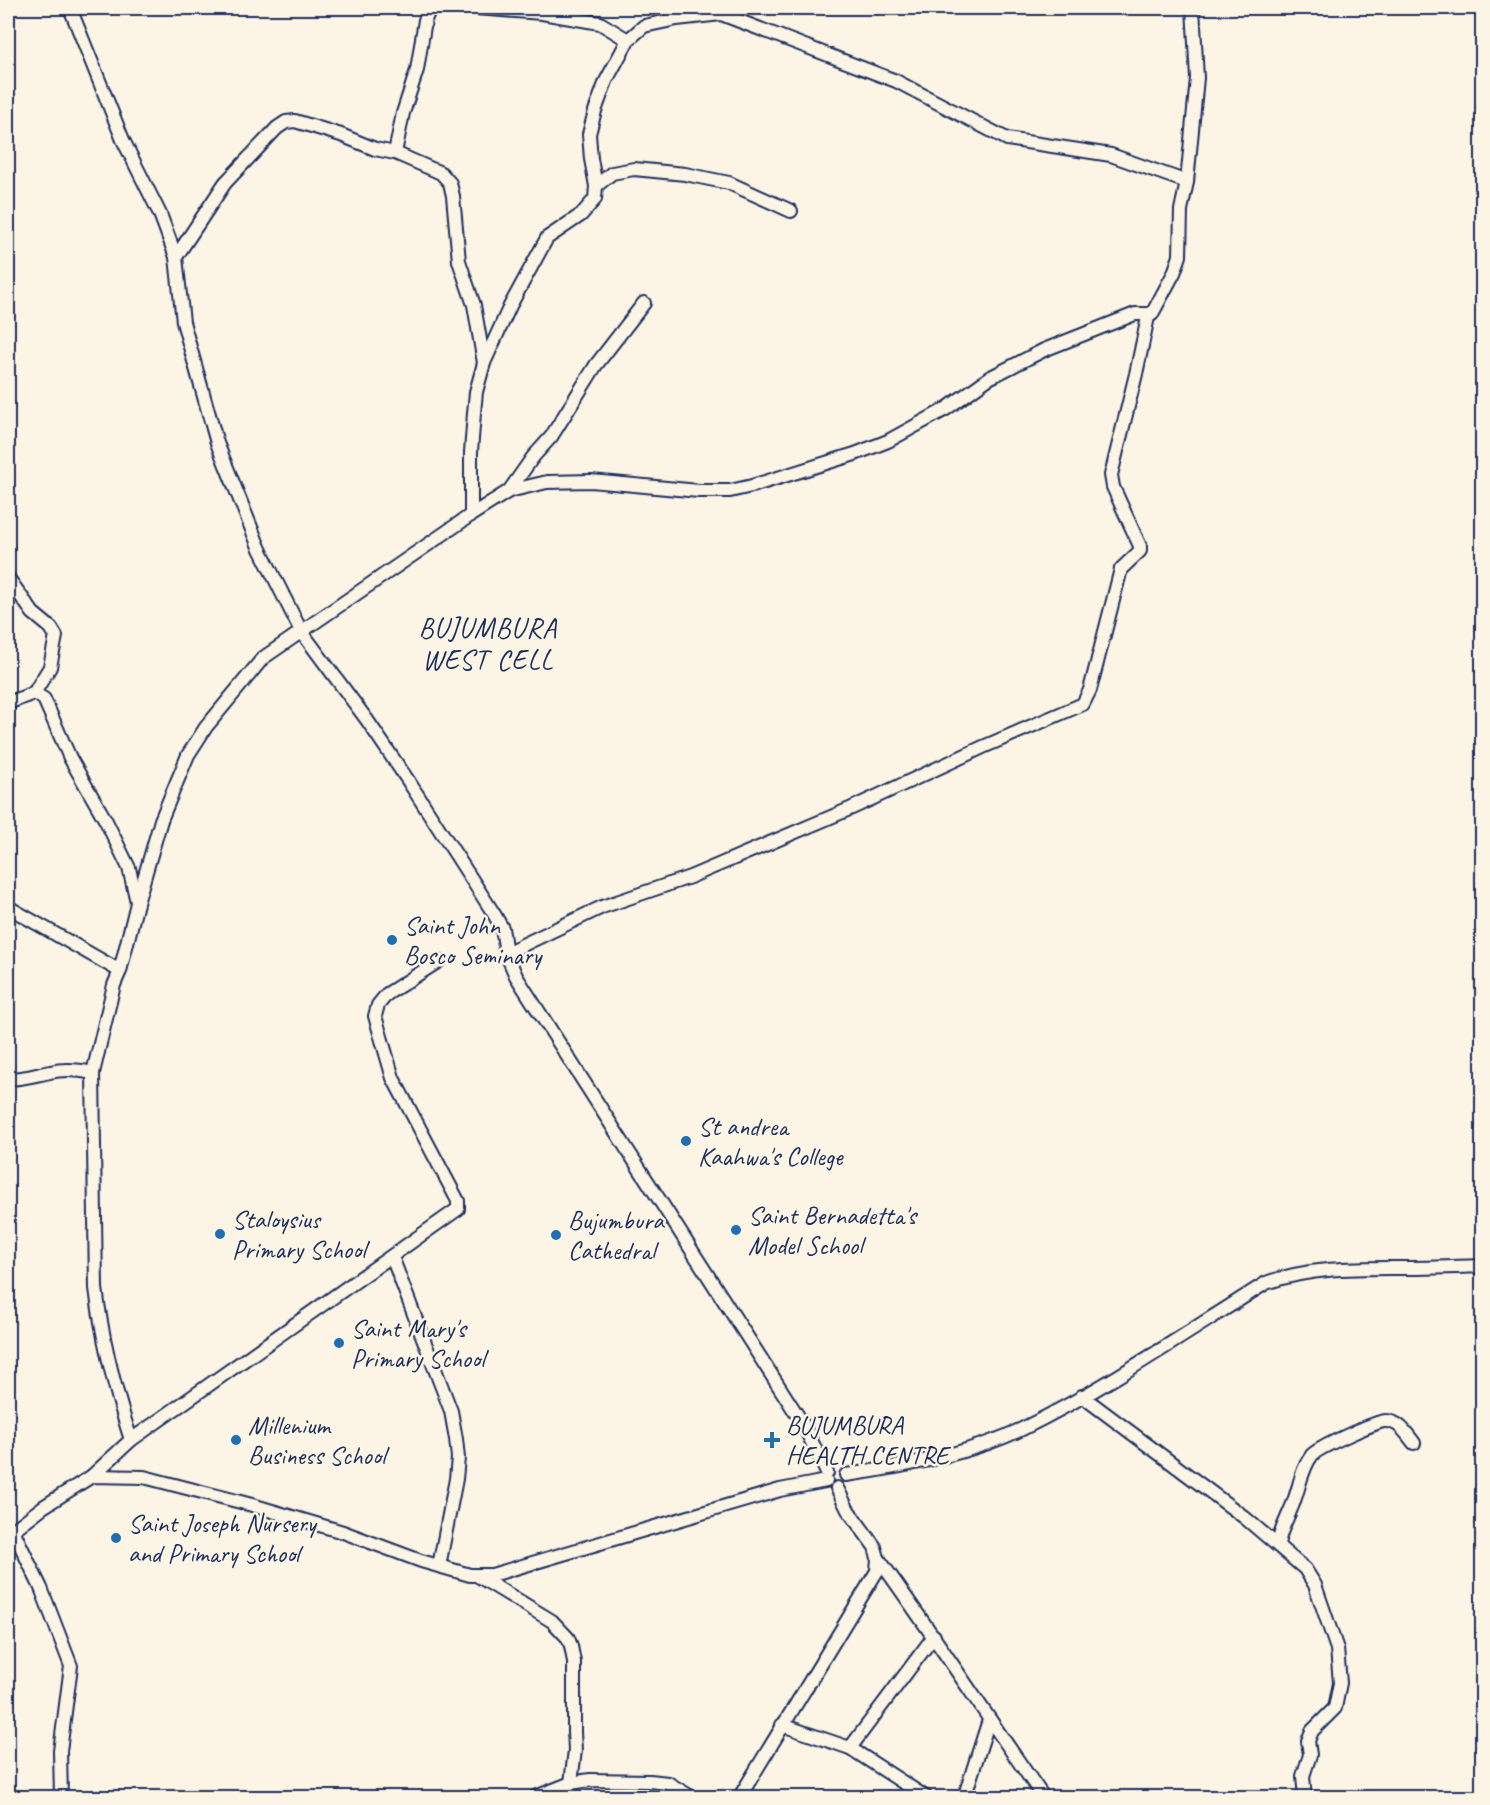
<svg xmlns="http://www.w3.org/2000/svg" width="1490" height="1805" font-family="Caveat,sans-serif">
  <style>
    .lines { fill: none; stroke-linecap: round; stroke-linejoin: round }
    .minor-casing { stroke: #1b2f5e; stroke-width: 16 }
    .minor { stroke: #fcf5e5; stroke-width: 12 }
    .poi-dot { fill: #1f6fb2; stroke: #fcf5e5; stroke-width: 2 }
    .labels { text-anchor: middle; stroke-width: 5; stroke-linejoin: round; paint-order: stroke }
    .poi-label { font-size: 26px; fill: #1b2f5e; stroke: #fcf5e5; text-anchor: start }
    .quarter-label { font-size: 28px; letter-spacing: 1.5px; fill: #1b2f5e; stroke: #fcf5e5 }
  </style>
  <rect width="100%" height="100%" fill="#fcf5e5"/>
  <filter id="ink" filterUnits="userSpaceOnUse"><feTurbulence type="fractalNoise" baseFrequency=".0167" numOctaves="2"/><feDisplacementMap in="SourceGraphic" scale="12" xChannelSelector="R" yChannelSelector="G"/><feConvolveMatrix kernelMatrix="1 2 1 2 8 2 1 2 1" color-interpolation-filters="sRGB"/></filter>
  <g filter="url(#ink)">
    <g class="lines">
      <g class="minor-casing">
        <g id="minor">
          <polyline points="70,8 123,140 160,214 176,257 183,322 217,443 259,547 301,631 367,720 409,782 494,914 502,928 506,953 516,976 803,1424 827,1473"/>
          <polyline points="476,8 542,13 600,23 628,40"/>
          <polyline points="395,153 403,113 417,70 425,20 430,8"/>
          <polyline points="596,186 591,159 589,134 595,111 606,81 628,40 644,26 677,19 721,14 896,81 1007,139 1111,155 1187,182"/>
          <polyline points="176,257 225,183 277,128 286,122 295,121 341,135 375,149 395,153 441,173 450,183 453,196 459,261 474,305 484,363"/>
          <polyline points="509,491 533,457 551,437 596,365 644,303"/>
          <polyline points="471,515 471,452 474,413 476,392 484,363 510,306 547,238 581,215 595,199 596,186 612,173 634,169 685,174 729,183 791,211"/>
          <polyline points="8,578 33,613 51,628 56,636 50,667 34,693"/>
          <polyline points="8,703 34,693 44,699 70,758 106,821 129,868 137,902"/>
          <polyline points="8,907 120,971"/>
          <polyline points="506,953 602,907 690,877 852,808 983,747 1083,704 1090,690 1121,569 1140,551 1140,546 1113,487 1111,475 1136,374 1148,317 1152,314"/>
          <path d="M8,1079C23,1079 35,1075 50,1072C63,1069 79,1070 93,1073"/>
          <polyline points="392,1257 451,1411 456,1439 458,1458 456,1479 439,1566"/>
          <polyline points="1082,1396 1244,1517 1305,1569 1315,1585 1337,1649 1340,1683 1335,1708 1312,1731 1308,1741 1310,1755 1303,1776 1305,1798"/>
          <path d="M131,1440C115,1390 102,1340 96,1288L93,1073L114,985L120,971L137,903L161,820L188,755L206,727L263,658L471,515L509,491L547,482L591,481L699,491H730L752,486L855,454L888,441L946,409L989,378L1044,350L1135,314H1152L1174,273L1180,256L1181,210L1187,182L1197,78L1193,8"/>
          <path d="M846,1475C903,1467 970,1454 1022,1429C1106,1388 1186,1333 1266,1283C1311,1267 1356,1268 1403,1268C1430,1268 1456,1267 1482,1266"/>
          <polyline points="92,1476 131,1440 458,1209 458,1201 393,1078 375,1016 378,1005 387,994 439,961"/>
          <polyline points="13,1530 41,1588 71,1666 60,1751 61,1798"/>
          <polyline points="8,1534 43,1507 92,1476 144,1477 252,1505 343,1532 421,1561 470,1575 492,1575 780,1490 826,1481"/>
          <path d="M1278,1545C1280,1528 1290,1515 1295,1498C1300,1484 1302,1468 1312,1455C1318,1448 1378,1420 1386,1421C1399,1421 1407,1434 1414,1443"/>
          <path d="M878,1558C935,1637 988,1718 1044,1798"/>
          <polyline points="478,1576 552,1621 568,1638 571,1646 574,1662 574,1732 575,1750 571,1783"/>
          <polyline points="782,1725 850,1748 927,1798"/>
          <polyline points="850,1748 934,1636"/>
          <polyline points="533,1798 571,1783 590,1780 650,1781 668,1783 693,1798"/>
          <polyline points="739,1798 877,1571 878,1558 875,1547 848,1510 837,1488"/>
          <polyline points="964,1798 989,1720"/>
        </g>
      </g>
      <use href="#minor" class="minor"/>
    </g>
  </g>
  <g class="poi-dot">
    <circle cx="392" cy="940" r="6"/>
    <circle cx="686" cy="1141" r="6"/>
    <circle cx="736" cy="1230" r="6"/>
    <circle cx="220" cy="1234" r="6"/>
    <circle cx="556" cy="1235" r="6"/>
    <circle cx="339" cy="1343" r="6"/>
    <circle cx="236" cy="1440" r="6"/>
    <path d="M769 1431h6v6h6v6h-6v6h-6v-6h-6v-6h6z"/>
    <circle cx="116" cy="1538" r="6"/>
  </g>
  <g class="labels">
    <g class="poi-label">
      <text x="404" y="934">Saint John<tspan x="404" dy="30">Bosco Seminary</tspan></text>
      <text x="698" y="1135">St andrea<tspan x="698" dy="30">Kaahwa's College</tspan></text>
      <text x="748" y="1224">Saint Bernadetta's<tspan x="748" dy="30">Model School</tspan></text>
      <text x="232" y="1228">Staloysius<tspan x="232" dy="30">Primary School</tspan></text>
      <text x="568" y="1229">Bujumbura<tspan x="568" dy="30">Cathedral</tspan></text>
      <text x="351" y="1337">Saint Mary's<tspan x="351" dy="30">Primary School</tspan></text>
      <text x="248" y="1434">Millenium<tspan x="248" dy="30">Business School</tspan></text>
      <text x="786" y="1434">BUJUMBURA<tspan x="786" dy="30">HEALTH CENTRE</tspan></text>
      <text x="128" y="1532">Saint Joseph Nursery<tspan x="128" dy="30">and Primary School</tspan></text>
    </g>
    <g class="quarter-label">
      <text x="488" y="637">BUJUMBURA<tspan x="488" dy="32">WEST CELL</tspan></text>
    </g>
  </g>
  <rect width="1490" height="1805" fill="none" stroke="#fcf5e5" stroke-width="30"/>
  <rect x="15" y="15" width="1460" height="1775" fill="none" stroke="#1b2f5e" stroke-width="2" filter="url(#ink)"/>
</svg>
